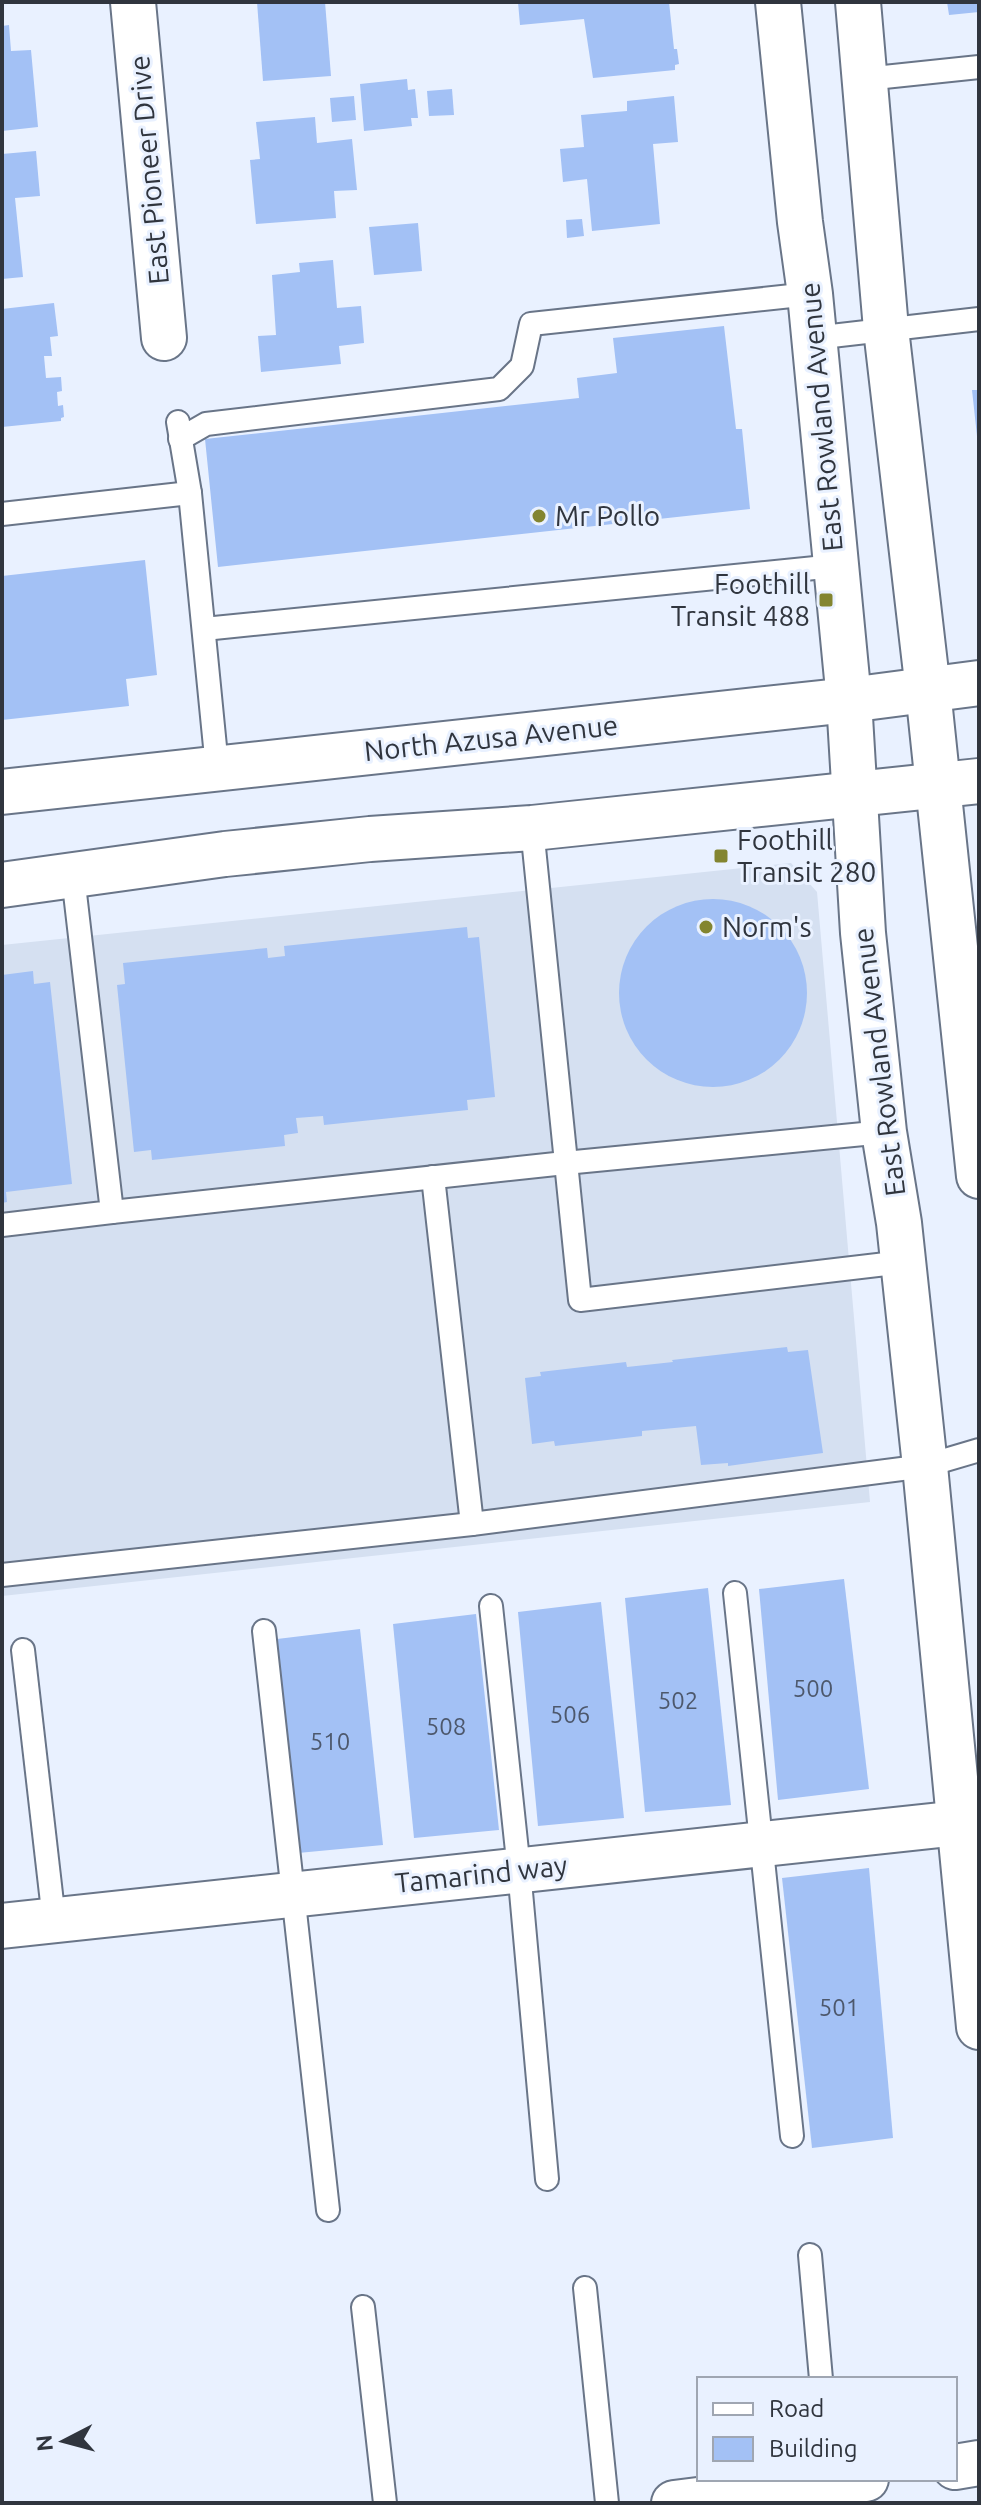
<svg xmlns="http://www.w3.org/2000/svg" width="981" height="2505" font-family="Ubuntu,sans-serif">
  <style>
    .built { fill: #d5e0f1 }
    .building { fill: #a3c1f5 }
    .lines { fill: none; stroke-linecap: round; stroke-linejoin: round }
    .lane-casing { stroke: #697588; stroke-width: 26 }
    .street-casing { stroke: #697588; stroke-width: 48 }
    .secondary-casing { stroke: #697588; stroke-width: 48 }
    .primary-casing { stroke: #697588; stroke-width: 48 }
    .lane { stroke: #fff; stroke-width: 22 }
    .street { stroke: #fff; stroke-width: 44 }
    .secondary { stroke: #fff; stroke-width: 44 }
    .primary { stroke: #fff; stroke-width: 44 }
    .poi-dot { fill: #838530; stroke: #e9f1ff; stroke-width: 3 }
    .labels { text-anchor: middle; stroke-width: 6; stroke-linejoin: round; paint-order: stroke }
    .number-label { font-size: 24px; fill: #4d586c }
    .street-label { font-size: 28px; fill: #30353e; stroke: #e9f1ff }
    .poi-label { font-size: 28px; fill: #30353e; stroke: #e9f1ff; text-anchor: start }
  </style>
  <rect width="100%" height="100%" fill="#e9f1ff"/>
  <polygon class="built" points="791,863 817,892 870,1502 2,1596 2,945"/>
  <g class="building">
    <polygon points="257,2 325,2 331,76 263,81"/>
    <polygon points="518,2 669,2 674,49 677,49 679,64 675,65 675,70 593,78 584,19 520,25"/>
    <polygon points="947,2 979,2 979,12 949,15"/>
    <polygon points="9,25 11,51 31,50 38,127 2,131 2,26"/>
    <polygon points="407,79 408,90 415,89 418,118 411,118 412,126 364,131 360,84"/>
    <polygon points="452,89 454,115 429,116 427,91"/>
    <polygon points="354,96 356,120 332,122 330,98"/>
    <polygon points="674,96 678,142 653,144 660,224 592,231 587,179 563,182 560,149 584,147 581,115 627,111 627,101"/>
    <polygon points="315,117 317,143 352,139 357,190 334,191 336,218 256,224 250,160 260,159 256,122"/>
    <polygon points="36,151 40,196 15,198 23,277 2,279 2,154"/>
    <polygon points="582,219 584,236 567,238 566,220"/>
    <polygon points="418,223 422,271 374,275 369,227"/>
    <polygon points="333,260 337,308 361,306 364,343 339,346 341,364 261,372 258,336 276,335 272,275 300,272 299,263"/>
    <polygon points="54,303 58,336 50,337 52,356 44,356 46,378 61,377 62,391 57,392 58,406 63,405 64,417 61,418 61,421 2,427 2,309"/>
    <polygon points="724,326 736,429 742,429 750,509 218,567 205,439 579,398 577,378 617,373 613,338"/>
    <polygon points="972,390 979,390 979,435 977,436"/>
    <polygon points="145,560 157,675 126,679 129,706 2,720 2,576"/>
    <circle cx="713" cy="993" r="94"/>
    <polygon points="467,927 468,938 479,937 495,1097 467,1100 468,1110 324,1125 323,1116 296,1118 298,1133 284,1135 285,1146 152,1160 151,1150 134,1152 117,985 125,984 123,963 267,948 268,958 285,956 284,946"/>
    <polygon points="33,971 34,984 50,982 72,1184 6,1192 7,1202 2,1203 2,975"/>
    <polygon points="787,1347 788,1352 808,1350 823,1453 728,1466 728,1463 701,1465 696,1426 642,1431 642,1436 555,1446 554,1441 532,1444 525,1378 541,1376 540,1372 626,1362 627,1367 673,1362 672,1360"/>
    <polygon points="844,1579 869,1789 778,1800 759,1589"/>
    <polygon points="708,1588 731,1805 645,1812 625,1598"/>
    <polygon points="601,1602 624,1818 538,1826 518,1612"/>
    <polygon points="476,1614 499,1830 414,1838 393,1624"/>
    <polygon points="360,1629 383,1845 298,1853 277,1639"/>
    <polygon points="869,1868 893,2138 812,2148 782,1878"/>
  </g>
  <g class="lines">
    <g class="lane-casing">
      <g id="lane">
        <polyline points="865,79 979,67"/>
        <polyline points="814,338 979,319"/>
        <polyline points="178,422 190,493 217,767"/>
        <polyline points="180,439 206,424 499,389 522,366 531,324 810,294"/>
        <polyline points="2,514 190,493"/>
        <polyline points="204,629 835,566"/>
        <polyline points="532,828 580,1300 903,1262"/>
        <polyline points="433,1177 472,1524"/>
        <polyline points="112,1212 565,1163 884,1132"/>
        <polyline points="2,1225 112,1212 73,876"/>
        <polyline points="2,1575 472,1524 925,1466 979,1450"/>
        <polyline points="735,1593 792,2136"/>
        <polyline points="491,1606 519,1870 547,2179"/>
        <polyline points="264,1631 328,2210"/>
        <polyline points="23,1650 54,1920"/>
        <polyline points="810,2255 821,2379"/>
        <polyline points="585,2288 607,2503"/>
        <polyline points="363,2307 385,2503"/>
      </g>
    </g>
    <g class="street-casing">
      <g id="street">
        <polyline points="133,2 164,338"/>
        <polyline points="2,1926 959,1823"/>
        <polyline points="955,2467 979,2463"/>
        <polyline points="674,2503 866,2479"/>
      </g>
    </g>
    <g class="secondary-casing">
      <g id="secondary">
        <polyline points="778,2 800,222 810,294 849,700 863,933 884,1132 899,1223 925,1466 979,2027"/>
        <polyline points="858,2 886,329 928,690 979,1176"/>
      </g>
    </g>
    <g class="primary-casing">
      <g id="primary">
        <polyline points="2,792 849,700 979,683"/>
        <polyline points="2,885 225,854 370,839 532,828 979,781"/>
      </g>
    </g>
    <use href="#lane" class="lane"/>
    <use href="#street" class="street"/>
    <use href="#secondary" class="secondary"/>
    <use href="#primary" class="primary"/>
  </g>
  <g class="poi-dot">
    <circle cx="539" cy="516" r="8"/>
    <rect x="818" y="592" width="16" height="16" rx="4"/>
    <rect x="713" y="848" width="16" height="16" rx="4"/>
    <circle cx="706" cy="927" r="8"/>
  </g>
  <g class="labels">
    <g class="number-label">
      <text x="813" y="1697">500</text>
      <text x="678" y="1709">502</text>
      <text x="570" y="1723">506</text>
      <text x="446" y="1735">508</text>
      <text x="330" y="1750">510</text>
      <text x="839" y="2016">501</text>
    </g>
    <g class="street-label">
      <text transform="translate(149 170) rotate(-95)" y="10">East Pioneer Drive</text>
      <text transform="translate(821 417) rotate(-95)" y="10">East Rowland Avenue</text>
      <text transform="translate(491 738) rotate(-6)" y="10">North Azusa Avenue</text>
      <text transform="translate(879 1062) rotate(-97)" y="10">East Rowland Avenue</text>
      <text transform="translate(481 1874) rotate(-6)" y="10">Tamarind way</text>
    </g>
    <g class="poi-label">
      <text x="555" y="526">Mr Pollo</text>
      <text x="810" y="594" text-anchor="end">Foothill<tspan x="810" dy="32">Transit 488</tspan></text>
      <text x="737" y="850">Foothill<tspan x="737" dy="32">Transit 280</tspan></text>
      <text x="722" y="937">Norm's</text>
    </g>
  </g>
  <rect width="981" height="2505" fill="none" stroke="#30353e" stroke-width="8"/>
  <rect x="697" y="2377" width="260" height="104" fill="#e9f1ff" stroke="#9fa6b2" stroke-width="2"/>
  <rect x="713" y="2403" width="40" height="12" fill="#ffffff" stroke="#9fa6b2" stroke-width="2"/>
  <text x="769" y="2417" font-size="24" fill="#30353e">Road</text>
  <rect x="713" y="2437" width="40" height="24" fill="#a3c1f5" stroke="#9fa6b2" stroke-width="2"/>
  <text x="769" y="2457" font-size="24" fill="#30353e">Building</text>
  <g transform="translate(64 2441) rotate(264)" stroke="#e9f1ff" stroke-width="6" paint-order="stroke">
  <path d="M0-6L14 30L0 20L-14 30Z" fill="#30353e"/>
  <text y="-12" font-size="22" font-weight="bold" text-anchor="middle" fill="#30353e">N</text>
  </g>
</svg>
